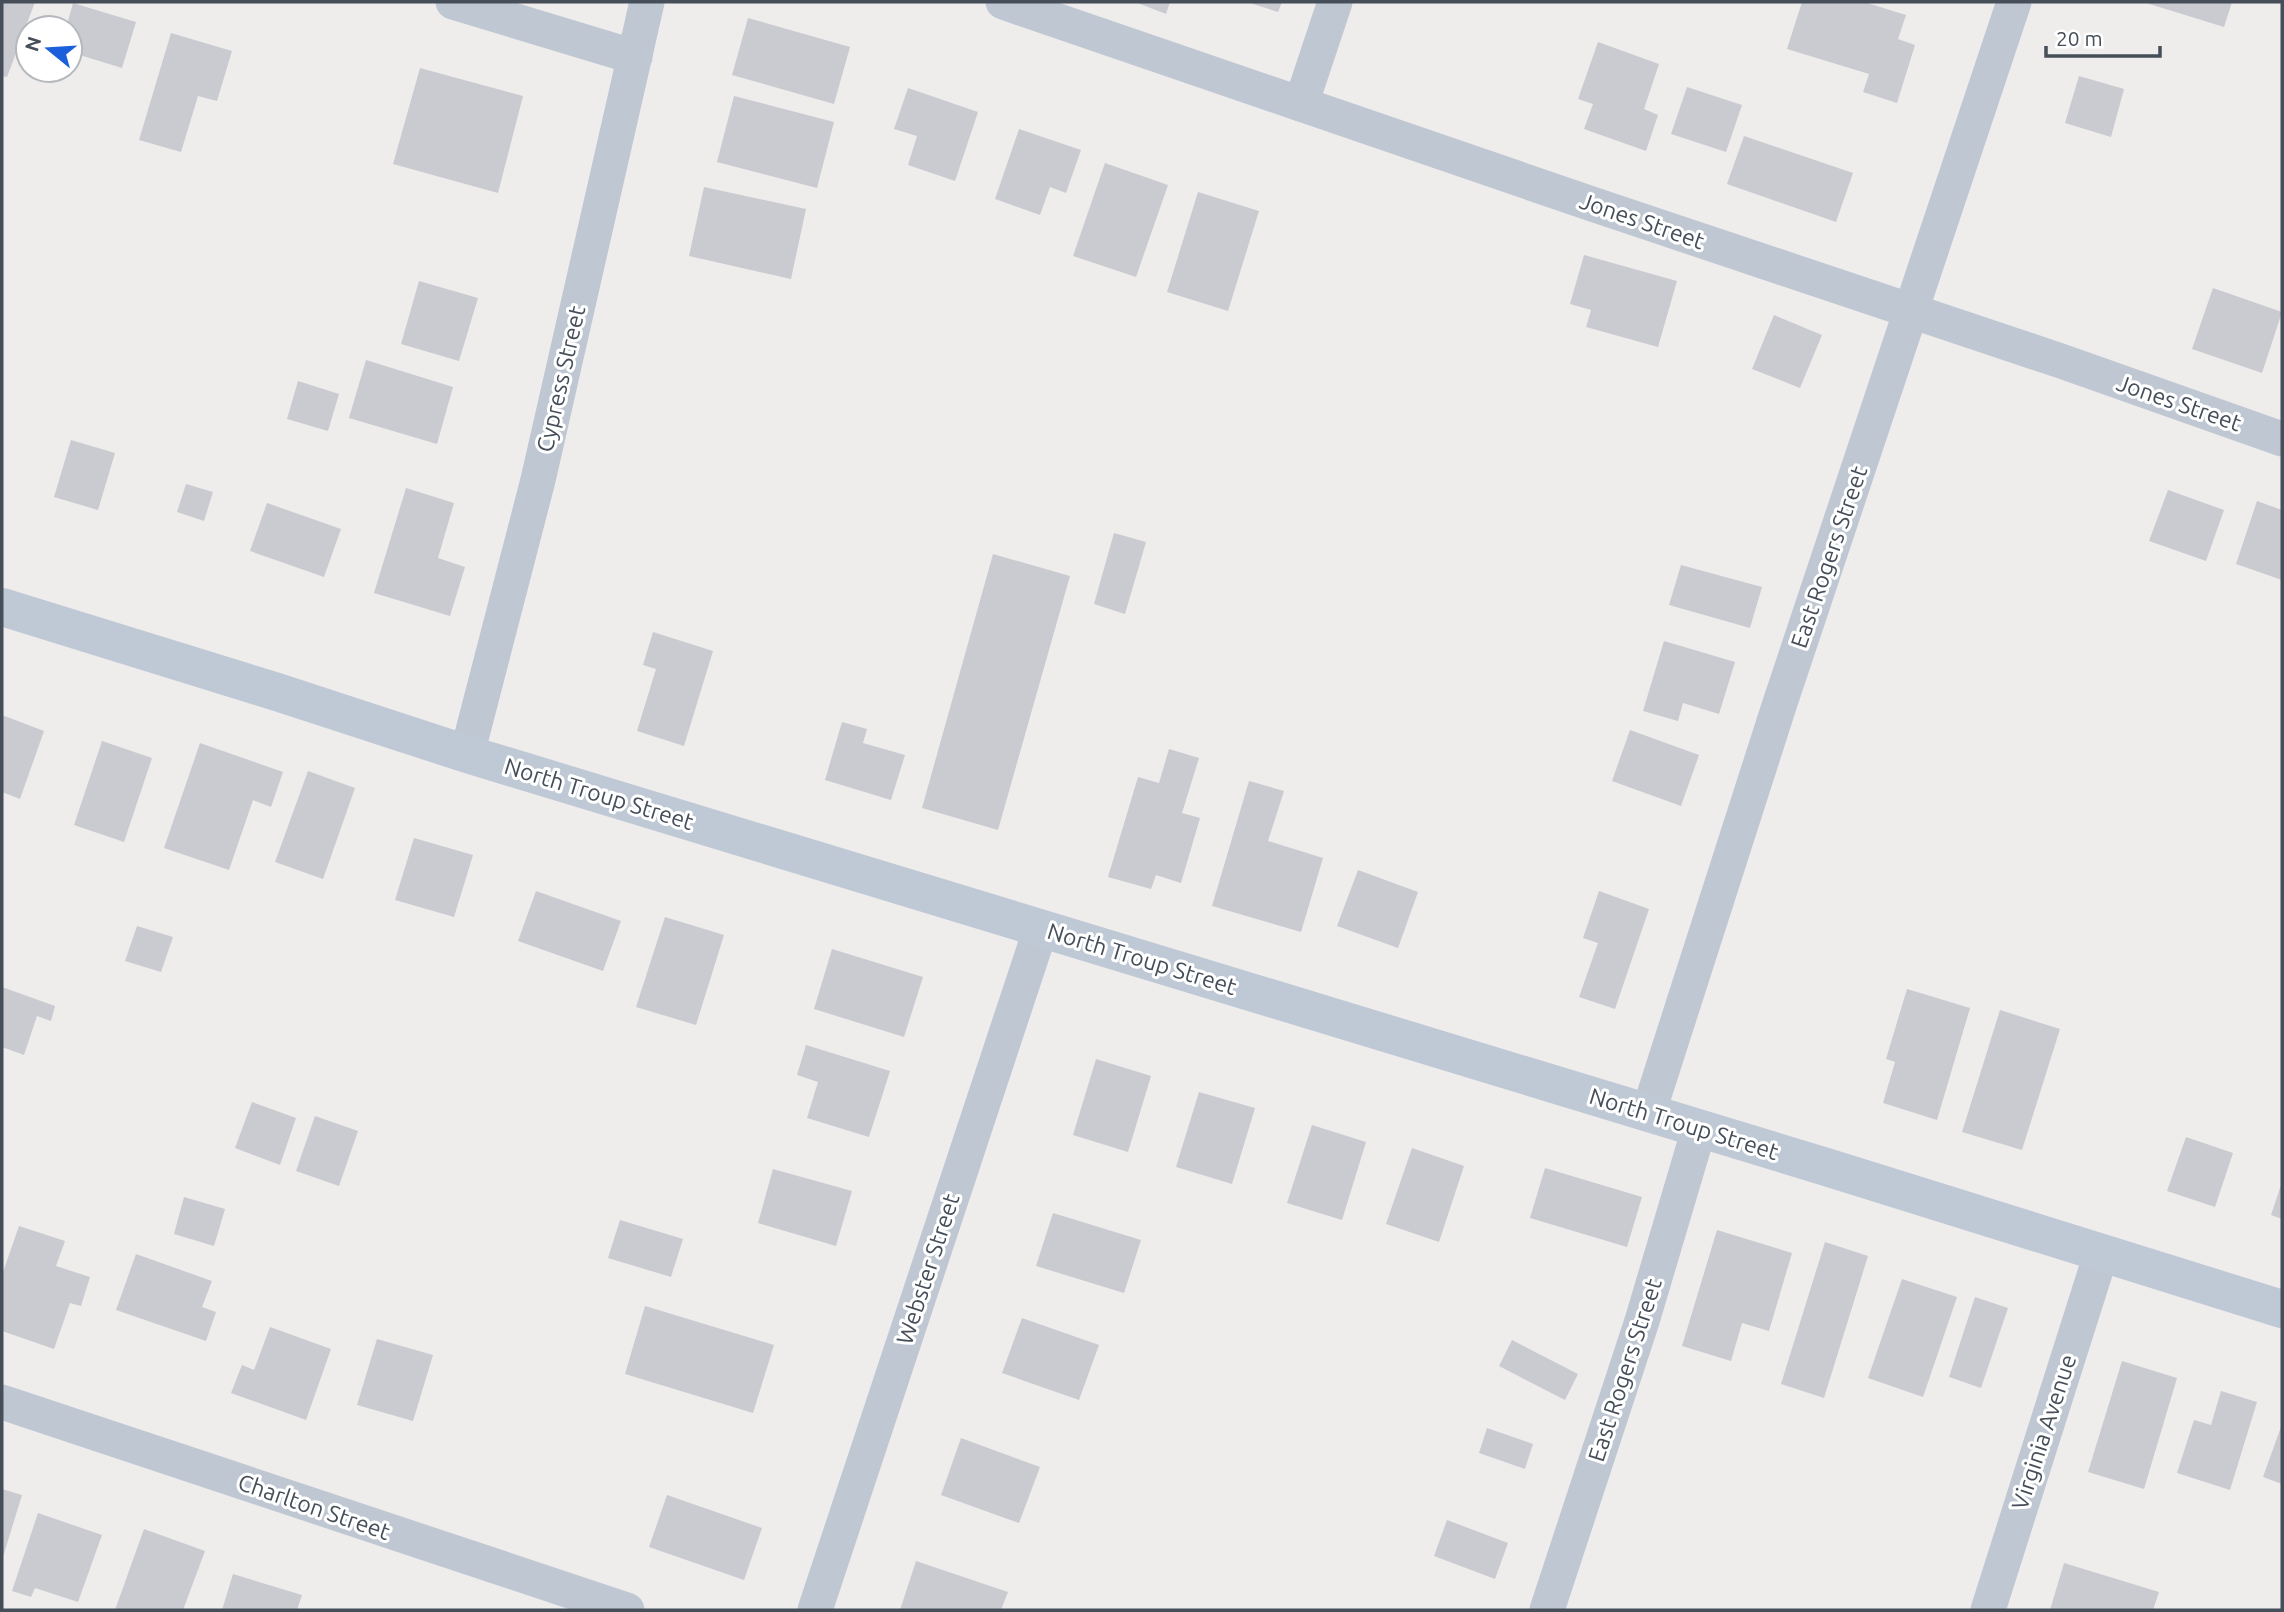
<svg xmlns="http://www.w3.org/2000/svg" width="2284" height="1612" font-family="Ubuntu,sans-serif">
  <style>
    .building { fill: #c9cbd1 }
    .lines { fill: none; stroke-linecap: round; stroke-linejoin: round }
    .street { stroke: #bfc7d2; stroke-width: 35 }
    .secondary { stroke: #bfc8d5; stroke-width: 38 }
    .labels { text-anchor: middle; stroke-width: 6; stroke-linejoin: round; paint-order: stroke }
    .street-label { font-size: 23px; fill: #454e59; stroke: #fff }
  </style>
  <rect width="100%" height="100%" fill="#efecec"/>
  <g class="building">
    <polygon points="2,2 35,2 7,77 2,76"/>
    <polygon points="1135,2 1170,2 1166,14"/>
    <polygon points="1247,2 1282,2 1278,12"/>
    <polygon points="1802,2 1864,2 1906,15 1898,39 1915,45 1897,103 1863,92 1869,74 1787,49"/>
    <polygon points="2143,2 2232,2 2224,27"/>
    <polygon points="73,3 136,22 122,68 70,52 70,28 66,28"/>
    <polygon points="748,18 850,47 834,104 732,75"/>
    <polygon points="171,33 232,51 217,101 198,96 181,152 139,140"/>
    <polygon points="1598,42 1659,64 1644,109 1658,115 1646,151 1584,129 1593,104 1578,99"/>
    <polygon points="420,68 523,96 498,193 393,164"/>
    <polygon points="2079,76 2124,89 2111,137 2065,123"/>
    <polygon points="1687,87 1742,105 1726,152 1671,134"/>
    <polygon points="908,88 978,112 955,181 908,165 917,136 894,129"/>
    <polygon points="734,96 834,122 817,188 717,162"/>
    <polygon points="1019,129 1081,150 1066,193 1050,187 1040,215 995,199"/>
    <polygon points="1744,136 1853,173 1836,222 1727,184"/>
    <polygon points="1105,163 1168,185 1136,277 1073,256"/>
    <polygon points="704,187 806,209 791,279 689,256"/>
    <polygon points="1198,192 1259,211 1228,311 1167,292"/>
    <polygon points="1584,255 1677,281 1658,347 1586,327 1591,310 1570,304"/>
    <polygon points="419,281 478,298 459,361 401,344"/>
    <polygon points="2213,288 2282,312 2262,373 2192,349"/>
    <polygon points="1774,315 1822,335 1800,388 1752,369"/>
    <polygon points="366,360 453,387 437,444 349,418"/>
    <polygon points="298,381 339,394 328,431 287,419"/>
    <polygon points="71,440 115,453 98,510 54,497"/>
    <polygon points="186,484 213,492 204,521 177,512"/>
    <polygon points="406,488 454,503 438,558 465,567 450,616 374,593"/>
    <polygon points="2168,490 2224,510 2206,561 2149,541"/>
    <polygon points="2257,501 2282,510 2282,580 2236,564"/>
    <polygon points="267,503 341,529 324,577 250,551"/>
    <polygon points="1114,533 1146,542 1125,614 1094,604"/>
    <polygon points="993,554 1070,576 998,830 922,808"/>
    <polygon points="1681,565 1762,587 1750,628 1669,605"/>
    <polygon points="653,632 713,651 684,746 637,731 656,669 643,665"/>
    <polygon points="1664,641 1735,662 1719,714 1683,703 1678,721 1643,711"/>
    <polygon points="2,715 44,731 20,799 2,792"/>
    <polygon points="842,722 867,729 863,743 905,755 891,800 825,780"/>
    <polygon points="1630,730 1699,755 1681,806 1612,781"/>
    <polygon points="102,741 152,758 124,842 74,825"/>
    <polygon points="200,743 283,772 271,807 253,800 229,870 164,848"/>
    <polygon points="1169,749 1199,758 1182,813 1200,818 1181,883 1156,875 1151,889 1108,877 1138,777 1159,783"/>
    <polygon points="308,771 355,788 323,879 275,862"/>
    <polygon points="1249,781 1284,791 1268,841 1323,858 1301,932 1212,906"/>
    <polygon points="414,838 473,855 454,917 395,900"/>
    <polygon points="1358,870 1418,892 1398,948 1337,926"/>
    <polygon points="536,891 621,921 603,971 518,941"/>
    <polygon points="1599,891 1649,909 1615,1009 1579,997 1598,943 1583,938"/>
    <polygon points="665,917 724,935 696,1025 636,1007"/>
    <polygon points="137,926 173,937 161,972 125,961"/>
    <polygon points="832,949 923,977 904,1037 814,1009"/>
    <polygon points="2,987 55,1006 51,1021 37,1016 24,1055 2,1047"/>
    <polygon points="1907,989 1970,1008 1937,1120 1883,1103 1895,1062 1886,1059"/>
    <polygon points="2000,1010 2060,1029 2022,1150 1962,1132"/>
    <polygon points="806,1045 890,1071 869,1137 807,1118 818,1082 797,1075"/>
    <polygon points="1096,1059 1151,1076 1128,1152 1073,1135"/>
    <polygon points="1199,1092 1255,1108 1232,1184 1176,1167"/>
    <polygon points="252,1102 296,1118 280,1165 235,1148"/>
    <polygon points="315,1116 358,1131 339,1186 296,1171"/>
    <polygon points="1312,1125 1366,1142 1342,1220 1287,1203"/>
    <polygon points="2186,1137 2233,1153 2215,1207 2167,1191"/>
    <polygon points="1412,1148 1464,1166 1439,1242 1386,1224"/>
    <polygon points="1545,1168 1642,1197 1627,1247 1530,1218"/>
    <polygon points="773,1169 852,1191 836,1246 758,1223"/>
    <polygon points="2282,1182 2282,1219 2271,1215"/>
    <polygon points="184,1197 225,1209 214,1246 174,1234"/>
    <polygon points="1053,1213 1141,1240 1124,1293 1036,1266"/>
    <polygon points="620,1220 683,1239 671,1277 608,1258"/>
    <polygon points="19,1226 65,1241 56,1266 90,1277 81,1306 70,1303 54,1349 2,1331 2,1275"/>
    <polygon points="1717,1230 1792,1253 1769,1331 1742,1323 1731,1361 1682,1346"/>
    <polygon points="1825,1242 1868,1256 1824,1398 1781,1384"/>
    <polygon points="136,1254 212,1281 202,1307 216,1312 206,1341 116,1310"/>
    <polygon points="1902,1279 1957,1297 1923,1397 1868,1378"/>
    <polygon points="1975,1297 2008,1308 1981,1388 1949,1377"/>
    <polygon points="645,1306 774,1345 753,1413 625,1374"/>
    <polygon points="1022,1318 1099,1345 1079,1400 1002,1373"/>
    <polygon points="270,1327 331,1349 306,1420 231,1393 242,1365 254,1370"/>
    <polygon points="377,1339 433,1355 413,1421 357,1405"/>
    <polygon points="1512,1340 1578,1374 1565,1400 1499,1366"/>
    <polygon points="2122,1361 2177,1378 2144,1489 2088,1472"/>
    <polygon points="2221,1391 2257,1402 2230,1490 2177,1473 2194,1420 2211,1425"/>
    <polygon points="2282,1424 2282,1484 2263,1477"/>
    <polygon points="1487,1428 1533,1444 1525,1469 1479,1453"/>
    <polygon points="961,1438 1040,1467 1019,1523 941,1495"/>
    <polygon points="2,1489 22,1495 2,1560"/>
    <polygon points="667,1495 762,1528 744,1580 649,1547"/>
    <polygon points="38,1513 102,1535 78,1602 35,1588 31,1597 12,1591"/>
    <polygon points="1447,1520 1508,1543 1495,1579 1434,1556"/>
    <polygon points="144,1529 205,1551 183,1610 115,1610"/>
    <polygon points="916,1561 1008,1592 1001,1610 900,1610"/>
    <polygon points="2064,1563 2159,1592 2153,1610 2050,1610"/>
    <polygon points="233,1574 302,1595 297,1610 222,1610"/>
  </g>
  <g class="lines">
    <g class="street">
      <polyline points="453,2 635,57"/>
      <polyline points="1003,2 1595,205 2061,361 2282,439"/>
      <polyline points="1301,104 1335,2"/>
      <polyline points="467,754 538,480 647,2"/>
      <polyline points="1648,1114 1779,706 2014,2"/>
      <polyline points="2,1402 627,1610"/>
      <polyline points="815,1610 1041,928"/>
      <polyline points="1547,1610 1642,1321 1699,1129"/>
      <polyline points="1988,1610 2101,1254"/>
    </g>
    <polyline class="secondary" points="2,607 277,692 467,754 1823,1166 2282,1309"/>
  </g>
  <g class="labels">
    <g class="street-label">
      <text transform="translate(1642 221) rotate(19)" y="8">Jones Street</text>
      <text transform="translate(561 379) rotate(-77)" y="8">Cypress Street</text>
      <text transform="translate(2179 403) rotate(19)" y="8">Jones Street</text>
      <text transform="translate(1829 557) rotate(-71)" y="8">East Rogers Street</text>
      <text transform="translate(599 794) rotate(17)" y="8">North Troup Street</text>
      <text transform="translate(1142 959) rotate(17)" y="8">North Troup Street</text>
      <text transform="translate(1684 1124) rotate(17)" y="8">North Troup Street</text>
      <text transform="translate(928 1269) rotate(-72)" y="8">Webster Street</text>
      <text transform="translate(1625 1370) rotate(-72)" y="8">East Rogers Street</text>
      <text transform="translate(2044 1432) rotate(-72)" y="8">Virginia Avenue</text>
      <text transform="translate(314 1507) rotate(19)" y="8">Charlton Street</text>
    </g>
  </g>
  <rect width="2284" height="1612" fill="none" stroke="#454e59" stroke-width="7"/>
  <g transform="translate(49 49) rotate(288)"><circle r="33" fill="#ffffff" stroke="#b5b8bd" stroke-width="2"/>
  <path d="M0-5L12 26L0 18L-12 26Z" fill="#1b60da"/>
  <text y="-10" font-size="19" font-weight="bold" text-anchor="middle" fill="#454e59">N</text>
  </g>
  <path d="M2046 46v10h114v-10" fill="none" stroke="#454e59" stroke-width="3.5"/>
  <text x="2056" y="46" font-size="21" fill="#454e59" stroke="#ffffff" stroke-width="5" paint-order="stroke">20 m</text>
</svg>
